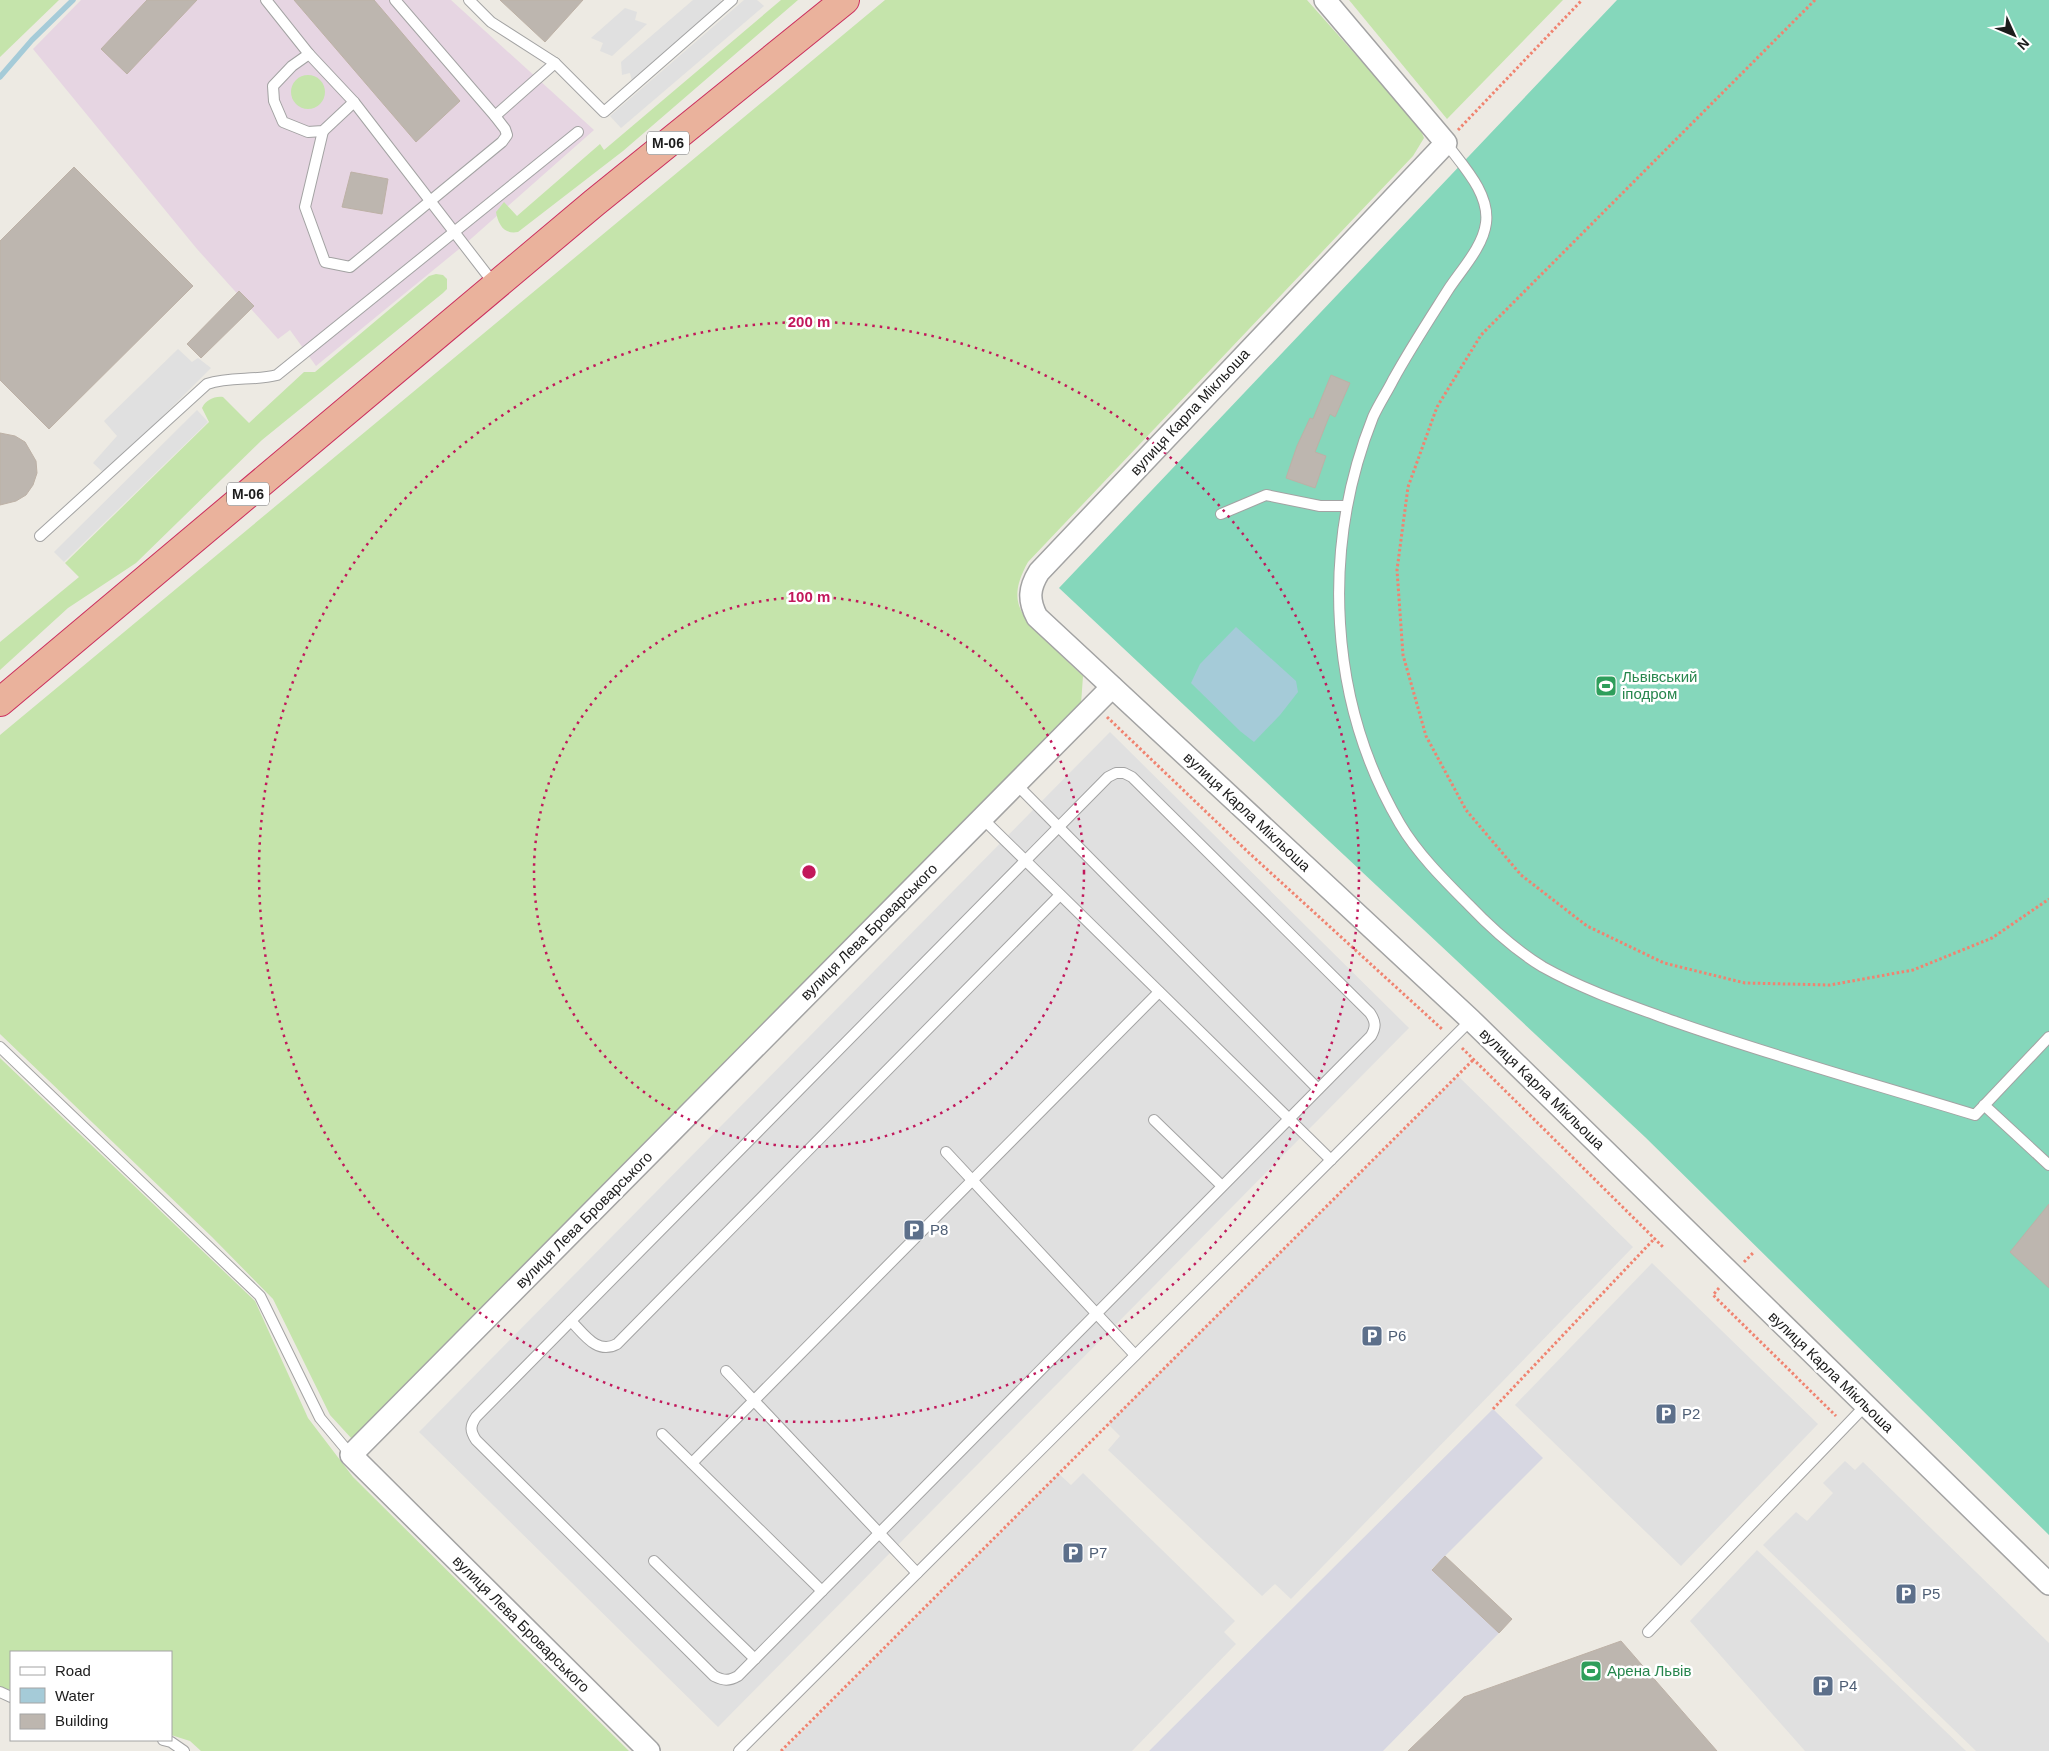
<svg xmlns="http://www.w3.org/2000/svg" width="2049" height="1751" font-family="Helvetica,sans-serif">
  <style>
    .industrial { fill: #e6d5e2 }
    .grass { fill: #c5e4ab }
    .pitch { fill: #85d7bb }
    .parking { fill: #e0e0e0 }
    .plaza { fill: #d7d7e2 }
    .water { fill: #a5cbd8 }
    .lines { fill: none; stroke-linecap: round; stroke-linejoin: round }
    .stream { stroke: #a5cbd8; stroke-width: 5.5 }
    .building { fill: #bdb6af; stroke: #bdb1a6 }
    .service-casing { stroke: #a3a3a3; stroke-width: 12 }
    .minor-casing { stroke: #a3a3a3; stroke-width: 24 }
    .trunk-casing { stroke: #cb2f5e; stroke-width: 30 }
    .path { stroke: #f08370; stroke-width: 3; stroke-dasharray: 2.5 2.5; stroke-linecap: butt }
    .service { stroke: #fff; stroke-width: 10 }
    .minor { stroke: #fff; stroke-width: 21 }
    .trunk { stroke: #eab29c; stroke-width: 28 }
    .ring { fill: none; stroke: #c2185b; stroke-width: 2.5; stroke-dasharray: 2.5 5 }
    .labels { text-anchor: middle; stroke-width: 5; stroke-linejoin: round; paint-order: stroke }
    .shield { fill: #fff; stroke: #606060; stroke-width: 1 }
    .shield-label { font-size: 14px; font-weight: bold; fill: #1c1c1c }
    .street-label { font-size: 15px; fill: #1c1c1c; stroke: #fff }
    .leisure-label { font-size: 15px; fill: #27864d; stroke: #fff; text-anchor: start }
    .service-label { font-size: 15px; fill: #4e5e75; stroke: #fff; text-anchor: start }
    .centre { fill: #c2185b; stroke: #fff; stroke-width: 2.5 }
    .ring-label { font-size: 15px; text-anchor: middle; font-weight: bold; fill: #c2185b; stroke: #fff; stroke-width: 5; stroke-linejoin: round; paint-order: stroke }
  </style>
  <rect width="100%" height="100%" fill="#edeae3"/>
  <polygon class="industrial" points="81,0 451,0 594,130 464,245 316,366 290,330 278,339 197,249 33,49"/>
  <g class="grass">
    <polygon points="0,0 59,0 0,57"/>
    <path d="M781,0H798L623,151L518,232C504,235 498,224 496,212L504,202L517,216L600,144L604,150Z"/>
    <path d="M885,0H1307L1419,126L1424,138L1413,156L1028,562C1007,600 1019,614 1047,641C1059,653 1071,665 1083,676L1081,704L352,1439L330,1415L273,1299L212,1237L0,1034V735Z"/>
    <polygon points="1349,0 1563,0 1447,119"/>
    <circle cx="308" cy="92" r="17"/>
    <path d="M436,274L443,275L447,279V289L443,293L262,440L136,563L68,608L0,670V642L79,577L65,563L209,422L202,408C206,400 214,396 223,397L249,423L304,372H315L429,276Z"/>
    <polygon points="0,1058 255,1301 308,1418 353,1477 629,1751 201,1751 190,1741 171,1735 171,1652 11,1652 11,1690 0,1687"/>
  </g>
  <polygon class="pitch" points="1617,0 2049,0 2049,1535 1645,1137 1059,588"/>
  <g class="parking">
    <polygon points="693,0 721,0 724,7 633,85 630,73 622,75 621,62"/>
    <polygon points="744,0 757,0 764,6 621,128 610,116"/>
    <polygon points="625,8 637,12 635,20 647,24 612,56 600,51 603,43 591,38"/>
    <polygon points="178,349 192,362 198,358 211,368 105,474 93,463 117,436 104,421"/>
    <polygon points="197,410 208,422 64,562 54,552"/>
    <polygon points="1110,732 1409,1028 718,1727 419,1432"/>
    <polygon points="1458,1076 1633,1247 1291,1599 1275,1584 1262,1596 1108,1450 1120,1436 1108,1424"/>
    <polygon points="1652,1263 1818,1424 1681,1566 1515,1405"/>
    <polygon points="1845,1461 1855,1470 1863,1462 2049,1643 2049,1751 1976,1751 1763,1545 1796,1512 1807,1521 1833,1493 1823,1483"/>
    <polygon points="1083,1473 1235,1621 1224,1632 1236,1644 1132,1751 783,1751 1059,1474 1071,1485"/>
    <polygon points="1757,1550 1966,1751 1805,1751 1690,1621"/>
  </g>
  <polygon class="plaza" points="1493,1409 1543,1458 1432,1569 1499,1633 1383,1751 1149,1751"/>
  <polygon class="water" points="1236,627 1296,681 1298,692 1280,715 1254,742 1240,731 1191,683 1200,664"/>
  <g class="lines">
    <polyline class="stream" points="0,77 32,40 73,0"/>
  </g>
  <g class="building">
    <polygon points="147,0 197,0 127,74 101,49"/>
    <polygon points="294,0 374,0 460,101 416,142"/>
    <polygon points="500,0 583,0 545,42"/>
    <polygon points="74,167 193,286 49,429 0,380 0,241"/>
    <polygon points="351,172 388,179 382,214 342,207"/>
    <polygon points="239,291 254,306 201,358 187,344"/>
    <polygon points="1331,375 1350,383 1335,417 1330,414 1315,452 1326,456 1315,488 1286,478 1297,446 1310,418 1313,419"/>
    <polygon points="0,433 15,436 25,442 36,461 37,473 33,485 26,495 16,501 0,505"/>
    <polygon points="2049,1204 2049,1288 2010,1252"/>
    <polygon points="1445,1556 1512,1619 1499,1633 1432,1570"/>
    <polygon points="1621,1641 1717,1751 1408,1751 1464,1697"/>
  </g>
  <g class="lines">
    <g class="service-casing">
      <g id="service">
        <polyline points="266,0 309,54 354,102 495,285"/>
        <polyline points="469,0 491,22 555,63 604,112 732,0"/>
        <polyline points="309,54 292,66 273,86 274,101 283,122 308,132 323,131 354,102"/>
        <polyline points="495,116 555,63"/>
        <polyline points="323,131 305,207 325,262 350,267 502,142 507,135 505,129 495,116 395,0"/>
        <path d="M1446,143C1462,165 1490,193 1486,223C1483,247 1461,270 1448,290C1429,320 1410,349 1393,380C1387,392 1379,404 1373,417C1321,548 1328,701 1400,824C1417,853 1444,880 1468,904C1490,927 1515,950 1543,967C1584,990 1629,1005 1673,1021C1772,1056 1874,1084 1975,1115L2049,1037"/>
        <polyline points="1221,514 1266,495 1320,506 1346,506"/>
        <path d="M40,536L207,384C230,376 254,381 277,375L578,132"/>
        <path d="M1116,773H1124L1132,777L1370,1013C1376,1022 1376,1027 1371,1036L738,1676C729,1681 724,1681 714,1676L476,1440C470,1431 470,1426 476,1417L1108,777Z"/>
        <polyline points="1016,784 1318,1089"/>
        <polyline points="982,818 1331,1160"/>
        <polyline points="0,1047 260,1296 320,1418 351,1455"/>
        <polyline points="1984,1105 2049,1165"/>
        <polyline points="1154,1120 1222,1186"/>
        <polyline points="946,1152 1135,1355"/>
        <path d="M571,1321C584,1334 597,1355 617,1344L1060,895"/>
        <polyline points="726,1371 917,1573"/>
        <polyline points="662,1434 822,1591"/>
        <polyline points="692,1463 1159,992"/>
        <polyline points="654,1561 755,1659"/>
        <polyline points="1648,1632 1866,1405"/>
        <polyline points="0,1692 11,1697"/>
        <polyline points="163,1740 171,1742 184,1751"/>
        <polyline points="739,1751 1471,1020"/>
      </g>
    </g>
    <g class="minor-casing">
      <g id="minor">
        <path d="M1325,0L1446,143L1039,572C1029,588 1028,600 1037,617L1471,1020L2049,1584"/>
        <polyline points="649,1751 351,1455 1112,687"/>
      </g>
    </g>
    <g class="trunk-casing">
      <polyline id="trunk" points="0,702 594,203 845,0"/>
    </g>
    <g class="path">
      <polyline points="1815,0 1481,335 1437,407 1408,487 1397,570 1403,655 1426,736 1466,810 1521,875 1587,926 1664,963 1745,983 1830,985 1913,970 1992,938 2049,899"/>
      <polyline points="1458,130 1582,0"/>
      <polyline points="1107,717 1248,852 1443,1030"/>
      <polyline points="1462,1048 1663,1247"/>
      <polyline points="1744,1262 1754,1252"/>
      <polyline points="1719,1288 1713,1295 1836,1416"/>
      <polyline points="1493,1409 1655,1238"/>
      <polyline points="781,1751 1473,1060"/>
    </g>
    <use href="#service" class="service"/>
    <use href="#minor" class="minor"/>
    <use href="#trunk" class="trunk"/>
  </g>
  <g class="ring">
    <circle cx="809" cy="872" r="275"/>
    <circle cx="809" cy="872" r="550"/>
  </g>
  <defs>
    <g id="stadium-square" transform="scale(1.125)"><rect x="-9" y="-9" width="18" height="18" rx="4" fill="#2e9e5b" stroke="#fff"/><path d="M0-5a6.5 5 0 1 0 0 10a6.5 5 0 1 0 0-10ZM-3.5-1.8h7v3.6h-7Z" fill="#fff"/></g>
    <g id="parking-square" transform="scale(1.125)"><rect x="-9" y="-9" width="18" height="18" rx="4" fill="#5c6f8a" stroke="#fff"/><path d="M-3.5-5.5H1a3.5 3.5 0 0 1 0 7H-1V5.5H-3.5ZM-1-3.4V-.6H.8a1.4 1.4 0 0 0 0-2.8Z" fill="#fff"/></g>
  </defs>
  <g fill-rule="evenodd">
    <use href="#stadium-square" x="1606" y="686"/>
    <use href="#parking-square" x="914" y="1230"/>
    <use href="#parking-square" x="1372" y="1336"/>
    <use href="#parking-square" x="1666" y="1414"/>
    <use href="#parking-square" x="1073" y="1553"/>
    <use href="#parking-square" x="1906" y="1594"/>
    <use href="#stadium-square" x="1591" y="1671"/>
    <use href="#parking-square" x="1823" y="1686"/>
  </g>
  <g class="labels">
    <g class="shield">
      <rect x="647" y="131.5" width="42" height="23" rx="4"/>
      <rect x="227" y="482.5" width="42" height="23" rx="4"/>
    </g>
    <g class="shield-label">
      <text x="668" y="148">М-06</text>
      <text x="248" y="499">М-06</text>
    </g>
    <g class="street-label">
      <text transform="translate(1190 412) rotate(-47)" y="5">вулиця Карла Мікльоша</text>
      <text transform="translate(1247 812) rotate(43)" y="5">вулиця Карла Мікльоша</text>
      <text transform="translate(869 932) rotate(-45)" y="5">вулиця Лева Броварського</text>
      <text transform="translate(1542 1089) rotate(44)" y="5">вулиця Карла Мікльоша</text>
      <text transform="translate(584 1220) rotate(-45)" y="5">вулиця Лева Броварського</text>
      <text transform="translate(1831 1372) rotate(44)" y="5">вулиця Карла Мікльоша</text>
      <text transform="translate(521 1624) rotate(45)" y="5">вулиця Лева Броварського</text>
    </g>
    <g class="leisure-label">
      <text x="1622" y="682">Львівський<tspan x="1622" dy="17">іподром</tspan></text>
      <text x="1607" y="1676">Арена Львів</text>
    </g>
    <g class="service-label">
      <text x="930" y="1235">P8</text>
      <text x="1388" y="1341">P6</text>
      <text x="1682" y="1419">P2</text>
      <text x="1089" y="1558">P7</text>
      <text x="1922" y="1599">P5</text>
      <text x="1839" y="1691">P4</text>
    </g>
  </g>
  <circle cx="809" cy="872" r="8" class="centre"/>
  <g class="ring-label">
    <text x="809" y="327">200 m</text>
    <text x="809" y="602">100 m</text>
  </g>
  <rect x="10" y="1651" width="162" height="90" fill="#ffffff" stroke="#a4a4a4"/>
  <rect x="20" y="1667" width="25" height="8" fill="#ffffff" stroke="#a4a4a4"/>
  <text x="55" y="1676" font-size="15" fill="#1c1c1c">Road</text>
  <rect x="20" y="1688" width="25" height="15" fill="#a5cbd8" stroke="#a4a4a4"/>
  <text x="55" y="1701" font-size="15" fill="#1c1c1c">Water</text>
  <rect x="20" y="1714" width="25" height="15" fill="#bdb6af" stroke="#a4a4a4"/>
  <text x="55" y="1726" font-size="15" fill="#1c1c1c">Building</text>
  <g transform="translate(2014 35) rotate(134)" stroke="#ffffff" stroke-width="4" paint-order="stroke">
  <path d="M0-4L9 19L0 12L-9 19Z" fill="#1c1c1c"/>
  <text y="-8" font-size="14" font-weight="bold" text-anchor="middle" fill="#1c1c1c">N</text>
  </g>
</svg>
